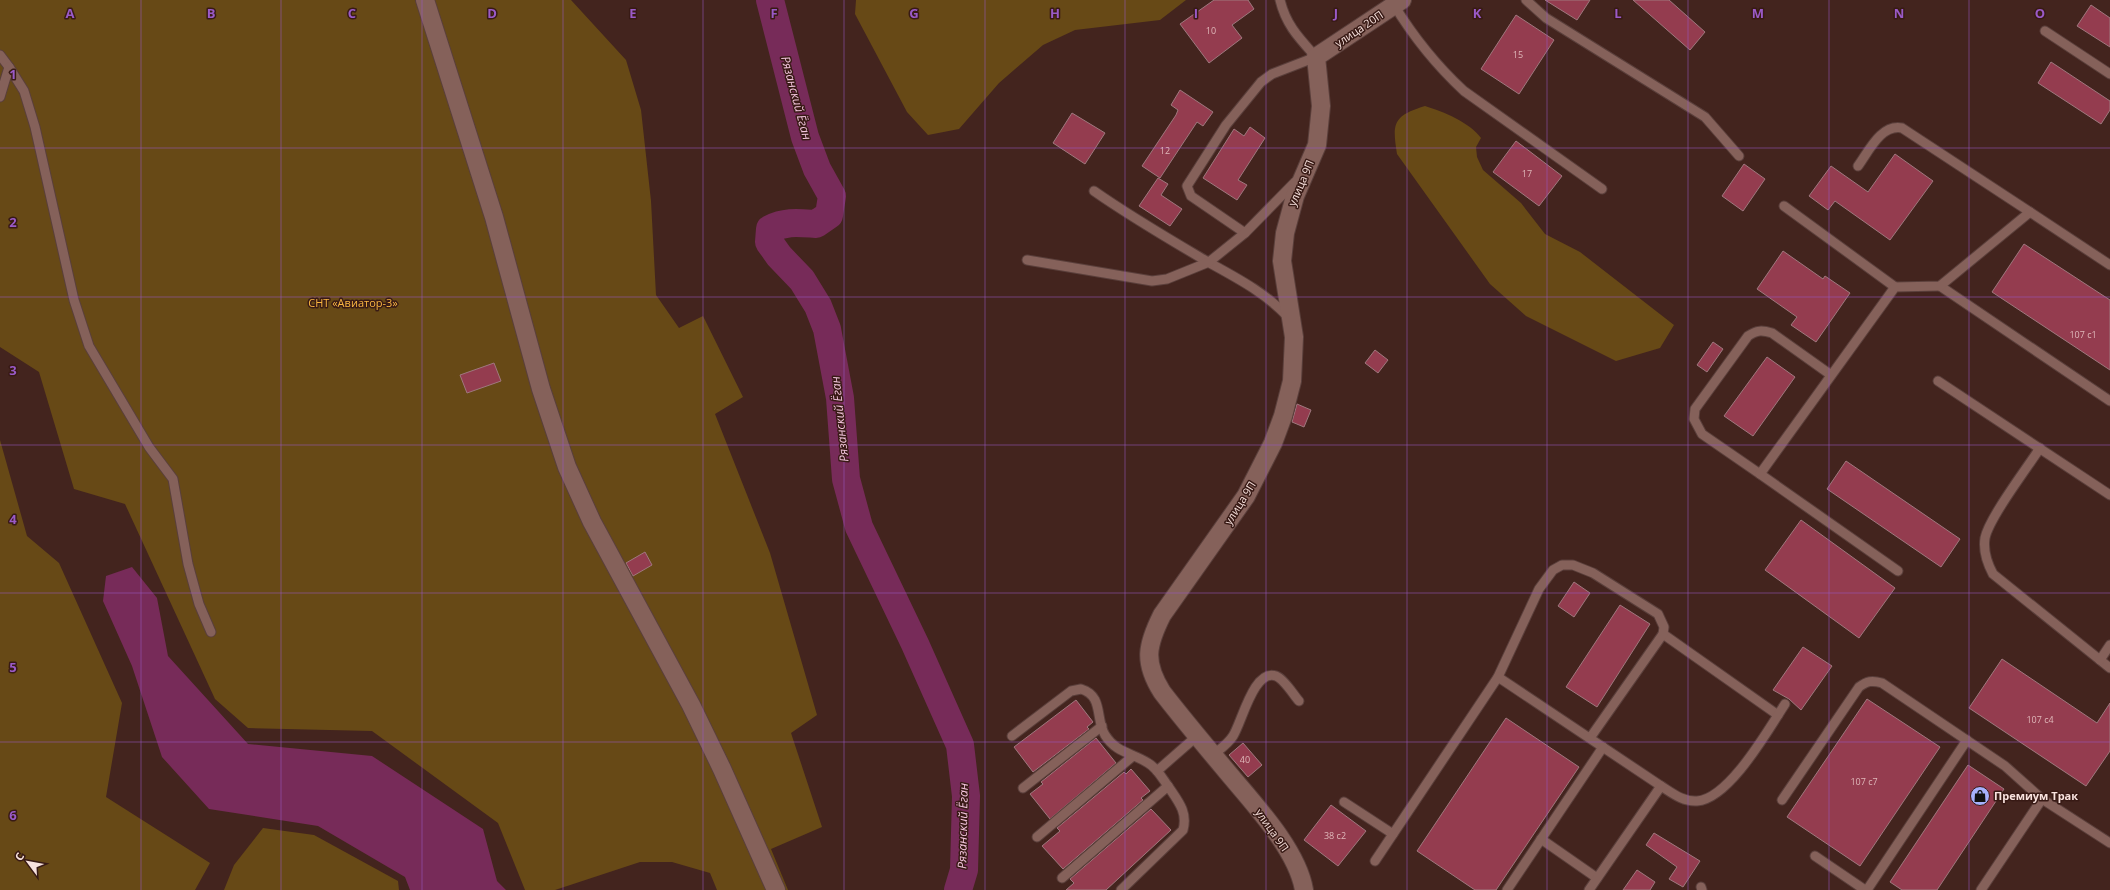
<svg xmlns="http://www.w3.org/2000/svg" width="2110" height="890" font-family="'Open Sans',sans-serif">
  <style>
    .green { fill: #674916 }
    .water { fill: #772b59 }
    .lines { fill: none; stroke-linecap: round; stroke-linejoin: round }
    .river { stroke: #772b59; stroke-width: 28 }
    .building { fill: #943c4f; stroke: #9f787e }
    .lane-casing { stroke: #5a3f3b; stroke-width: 11 }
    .street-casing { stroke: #5a3f3b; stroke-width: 20 }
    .lane { stroke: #85615a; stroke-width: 9 }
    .street { stroke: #85615a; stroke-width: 18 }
    .grid { fill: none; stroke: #9a5ac7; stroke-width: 1; stroke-opacity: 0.55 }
    .labels { text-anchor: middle; stroke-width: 3; stroke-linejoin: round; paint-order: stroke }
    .number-label { font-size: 9px; fill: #dfb8ba }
    .street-label { font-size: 11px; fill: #f8e2de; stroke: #381a15 }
    .park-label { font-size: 11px; fill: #fbb741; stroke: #381a15 }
    .poi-label { font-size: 11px; font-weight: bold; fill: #f8e2de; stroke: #381a15; text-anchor: start }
    .water-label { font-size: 12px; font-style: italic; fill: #f2c4dc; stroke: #381a15 }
    .grid-label { font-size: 13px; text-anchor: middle; font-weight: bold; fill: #9a5ac7; stroke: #381a15; stroke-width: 3; stroke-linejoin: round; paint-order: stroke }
  </style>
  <rect width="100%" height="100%" fill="#43241e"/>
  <g class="green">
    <polygon points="0,0 571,0 626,60 641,110 651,201 656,295 679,328 703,316 743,397 715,414 770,553 817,715 791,733 822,827 771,849 788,890 717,890 710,873 672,862 640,862 555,890 525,890 498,823 372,731 248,728 215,699 125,504 74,489 39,372 0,347"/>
    <polygon points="856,0 1186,0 1160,20 1075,30 1043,45 999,83 959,129 928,135 907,112 855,14"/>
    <path d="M1425,106C1444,112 1469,122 1481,138L1476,147L1477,157L1483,170L1521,203L1545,234L1580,252L1674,325L1660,348L1616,361L1526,316L1490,284L1397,154C1392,123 1393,116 1425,106Z"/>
    <polygon points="0,440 27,536 59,563 122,703 106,797 210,863 195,890 0,890"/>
    <polygon points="263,828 314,835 398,881 399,890 224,890 234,865"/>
  </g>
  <polygon class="water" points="132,567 157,598 168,656 248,744 372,756 483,829 497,881 506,890 410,890 405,877 318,826 209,809 162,757 132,666 103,601 106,576"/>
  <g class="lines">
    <path class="river" d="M770,0L805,137L817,169L832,196L829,215L816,224C799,223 786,221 770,229L769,242L779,256L802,280L818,306L827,329L840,398L846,479L859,527L915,644L960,745L966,796L964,870L958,890"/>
  </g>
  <g class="building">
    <polygon points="1214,0 1248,0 1254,9 1232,25 1242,38 1209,63 1180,24"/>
    <polygon points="1545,0 1590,0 1577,20"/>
    <polygon points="1633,0 1669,0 1705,32 1690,50"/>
    <polygon points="2091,5 2110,18 2110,47 2077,26"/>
    <polygon points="1516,15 1554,40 1519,94 1481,69"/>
    <polygon points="2051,62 2110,101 2110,110 2101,124 2038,83"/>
    <polygon points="1180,90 1213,112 1203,126 1197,122 1160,178 1142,166 1176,115 1178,110 1171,105"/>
    <polygon points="1072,113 1105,133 1085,164 1053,143"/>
    <polygon points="1250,127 1265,138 1238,180 1247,185 1237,200 1203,178 1234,129 1244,136"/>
    <polygon points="1516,141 1562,176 1539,206 1493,172"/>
    <polygon points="1895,154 1933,181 1890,240 1835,201 1828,210 1809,196 1831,166 1868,192"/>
    <polygon points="1744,164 1765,179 1743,211 1722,196"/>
    <polygon points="1158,178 1168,184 1161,195 1182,209 1170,226 1139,206"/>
    <polygon points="2024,244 2110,300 2110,370 1992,292"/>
    <polygon points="1783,251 1823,279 1825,276 1850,293 1816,342 1791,325 1797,317 1757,289"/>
    <polygon points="1713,342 1723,349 1707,372 1697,365"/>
    <polygon points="1375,350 1388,360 1378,373 1365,363"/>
    <polygon points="1767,357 1795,377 1753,436 1724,416"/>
    <polygon points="494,363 501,381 467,393 460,375"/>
    <polygon points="1297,404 1311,410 1304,427 1292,422"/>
    <polygon points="1846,461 1960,539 1941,567 1827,489"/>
    <polygon points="1801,520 1895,588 1859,638 1765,570"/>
    <polygon points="645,552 652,565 633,576 626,563"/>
    <polygon points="1574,582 1590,593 1574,617 1558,606"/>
    <polygon points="1620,605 1650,624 1597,707 1566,687"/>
    <polygon points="1803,647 1832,666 1801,710 1789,699 1773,690"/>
    <polygon points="2002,659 2097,723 2110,703 2110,751 2086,786 1969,708"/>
    <polygon points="1867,699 1940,747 1860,866 1787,817"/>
    <polygon points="1076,700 1093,722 1087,727 1089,729 1033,772 1014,747"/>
    <polygon points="1506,718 1579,767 1496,890 1475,890 1417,851"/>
    <polygon points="1096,738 1116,763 1050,819 1030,794 1043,784 1041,782"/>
    <polygon points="1243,743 1262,765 1248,777 1229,755"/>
    <polygon points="1968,765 2004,789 1937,890 1902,890 1890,882"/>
    <polygon points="1131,769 1150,791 1141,798 1143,800 1063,869 1042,846 1060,831 1057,828 1124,772 1126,774"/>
    <polygon points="1331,805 1366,831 1338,866 1304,840"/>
    <polygon points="1151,809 1171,830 1106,890 1066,890 1074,883 1070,879"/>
    <polygon points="1654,833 1700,861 1683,887 1669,879 1677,867 1646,845"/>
    <polygon points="1637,870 1655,882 1650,890 1623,890"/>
  </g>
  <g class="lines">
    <g class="lane-casing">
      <g id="lane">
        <polyline points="1526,0 1546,18 1705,117 1739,156"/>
        <path d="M1394,5C1413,36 1437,66 1464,91L1602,189"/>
        <polyline points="2045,31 2110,74"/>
        <polyline points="0,55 9,67 0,97"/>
        <polyline points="9,67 24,91 35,127 74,300 89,346 149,447 173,479 188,564 199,604 211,632"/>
        <path d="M1858,166C1869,151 1881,124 1902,128L2030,212"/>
        <path d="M1094,191C1131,217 1169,239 1208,262C1237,278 1266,293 1288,317"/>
        <polyline points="1784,206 1895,287"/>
        <path d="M1245,233L1191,196L1187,186L1226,125L1261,82L1272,74L1316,57C1299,38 1286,25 1280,0"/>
        <polyline points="1027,260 1152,281 1167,279 1209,262 1245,233 1295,182"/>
        <polyline points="1940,286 2110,401"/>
        <polyline points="1938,381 2110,495"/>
        <path d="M2040,448C2027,468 1989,518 1985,538C1983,551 1987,563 1993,574L2110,668"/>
        <path d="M1760,474L1702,434L1694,419L1695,409L1748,336C1757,330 1762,330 1772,333L1831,375"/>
        <polyline points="1898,571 1760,474 1895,287 1940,286 2030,212 2110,265"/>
        <polyline points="1663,634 1778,715"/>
        <polyline points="2100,660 2110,645"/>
        <polyline points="1498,677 1539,589 1553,570 1562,565 1573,565 1593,573 1658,614 1664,627 1663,634 1590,738"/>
        <path d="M1012,736L1071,691L1081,689C1104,696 1095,719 1105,735C1116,753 1133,753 1148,763C1157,768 1162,778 1168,786"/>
        <path d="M1213,755C1220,749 1228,744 1233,736C1242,722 1254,668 1276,676C1284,679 1293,694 1299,701"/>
        <polyline points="1157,771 1197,736"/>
        <polyline points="1023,788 1102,726"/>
        <path d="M1782,800L1859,687C1867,681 1872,680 1882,683L2005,766L2042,799L2110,843"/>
        <polyline points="1344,802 1393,834"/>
        <polyline points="1037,837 1133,756"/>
        <polyline points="1541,839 1597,878"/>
        <polyline points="1815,856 1865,890"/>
        <polyline points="1375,861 1498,677 1661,786"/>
        <path d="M1062,878L1168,786C1178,801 1188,812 1183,830L1121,890"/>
        <polyline points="1701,887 1702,890"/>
        <polyline points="1507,890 1603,747"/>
        <path d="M1589,890L1661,786C1672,793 1683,802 1697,801C1729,799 1768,730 1785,704"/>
        <polyline points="1867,890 1967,740"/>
        <polyline points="1981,890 2042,799"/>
      </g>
    </g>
    <g class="street-casing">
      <g id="street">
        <polyline points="425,0 494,217 541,389 567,467 592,522 691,705 722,769 776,890"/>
        <path d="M1304,890C1297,848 1251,801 1224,768C1203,743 1182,718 1162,692C1143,662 1147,645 1162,615L1246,496L1273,443L1283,416L1292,381L1294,337L1282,261L1285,233L1295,196L1317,145L1321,106L1316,57L1402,0"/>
      </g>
    </g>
    <use href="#lane" class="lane"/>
    <use href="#street" class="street"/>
  </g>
  <path class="grid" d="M141,0V890M281,0V890M422,0V890M563,0V890M703,0V890M844,0V890M985,0V890M1125,0V890M1266,0V890M1407,0V890M1547,0V890M1688,0V890M1829,0V890M1969,0V890M0,148H2110M0,297H2110M0,445H2110M0,593H2110M0,742H2110"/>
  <defs>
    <g id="shop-disc" transform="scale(1)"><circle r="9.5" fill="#a6b1fc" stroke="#381a15"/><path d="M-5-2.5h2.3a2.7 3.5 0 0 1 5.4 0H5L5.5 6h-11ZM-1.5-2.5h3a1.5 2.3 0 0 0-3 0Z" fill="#111"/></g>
  </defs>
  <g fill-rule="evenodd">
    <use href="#shop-disc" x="1980" y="796"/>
  </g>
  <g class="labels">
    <g class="number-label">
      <text x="1211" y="34">10</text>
      <text x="1518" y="58">15</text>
      <text x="1165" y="154">12</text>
      <text x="1527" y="177">17</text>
      <text x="2083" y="338">107 с1</text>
      <text x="2040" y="723">107 с4</text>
      <text x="1245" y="763">40</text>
      <text x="1864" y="785">107 с7</text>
      <text x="1335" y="839">38 с2</text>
    </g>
    <g class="street-label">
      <text transform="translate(1359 29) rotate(-34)" y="4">улица 20П</text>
      <text transform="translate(1301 183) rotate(-67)" y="4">улица 9П</text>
      <text transform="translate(1240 503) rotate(-58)" y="4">улица 9П</text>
      <text transform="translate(1272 830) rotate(55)" y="4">улица 9П</text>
    </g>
    <g class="park-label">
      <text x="353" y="307">СНТ «Авиатор-3»</text>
    </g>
    <g class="poi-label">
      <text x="1994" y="800">Премиум Трак</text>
    </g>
    <g class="water-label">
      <text transform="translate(796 98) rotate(75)" y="4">Рязанский Ёган</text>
      <text transform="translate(840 419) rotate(-96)" y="4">Рязанский Ёган</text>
      <text transform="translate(963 826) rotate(-89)" y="4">Рязанский Ёган</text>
    </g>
  </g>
  <g class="grid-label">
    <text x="70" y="18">A</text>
    <text x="211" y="18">B</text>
    <text x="352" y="18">C</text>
    <text x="492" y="18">D</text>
    <text x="633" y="18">E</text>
    <text x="774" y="18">F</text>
    <text x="914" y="18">G</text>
    <text x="1055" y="18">H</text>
    <text x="1196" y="18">I</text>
    <text x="1336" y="18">J</text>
    <text x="1477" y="18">K</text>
    <text x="1618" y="18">L</text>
    <text x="1758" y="18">M</text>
    <text x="1899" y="18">N</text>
    <text x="2040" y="18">O</text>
    <text x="13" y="79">1</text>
    <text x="13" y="227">2</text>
    <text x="13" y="375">3</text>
    <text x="13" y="524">4</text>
    <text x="13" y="672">5</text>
    <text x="13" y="820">6</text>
  </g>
  <g transform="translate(28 862) rotate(302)" stroke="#381a15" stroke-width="3" paint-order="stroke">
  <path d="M0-3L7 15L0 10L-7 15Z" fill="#f8e2de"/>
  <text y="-6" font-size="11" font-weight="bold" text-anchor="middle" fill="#f8e2de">С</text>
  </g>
</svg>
